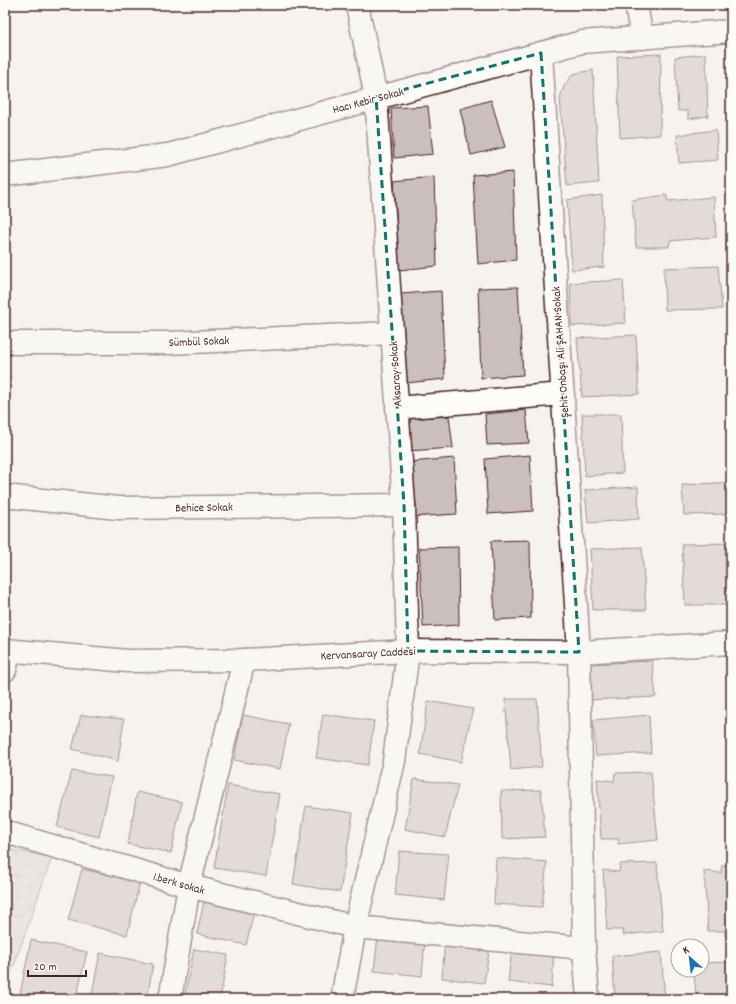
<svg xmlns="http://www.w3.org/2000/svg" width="736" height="1004" font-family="Dekko,sans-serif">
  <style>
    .park { fill: url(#park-tufts); stroke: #937a7e }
    .building { fill: #cbbfbe; stroke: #4a1f2b }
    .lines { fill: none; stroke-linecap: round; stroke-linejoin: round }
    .minor-casing { stroke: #4a1f2b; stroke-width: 25 }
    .minor { stroke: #fdfcf7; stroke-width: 22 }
    .marked { fill: none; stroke: #0f766e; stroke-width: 3; stroke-dasharray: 8 5; stroke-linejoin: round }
    .labels { text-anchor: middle; stroke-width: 3; stroke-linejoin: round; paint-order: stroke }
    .street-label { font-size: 12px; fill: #4a1f2b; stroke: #fdfcf7 }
  </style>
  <defs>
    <pattern id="park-tufts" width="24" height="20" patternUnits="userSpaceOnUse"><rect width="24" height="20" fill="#dcd4d2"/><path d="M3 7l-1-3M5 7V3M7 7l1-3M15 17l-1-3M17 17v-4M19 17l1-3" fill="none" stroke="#beb6b4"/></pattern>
  </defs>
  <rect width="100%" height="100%" fill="#f6f3ef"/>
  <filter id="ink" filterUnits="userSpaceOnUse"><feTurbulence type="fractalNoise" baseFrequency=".025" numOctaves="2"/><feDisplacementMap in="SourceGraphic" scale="8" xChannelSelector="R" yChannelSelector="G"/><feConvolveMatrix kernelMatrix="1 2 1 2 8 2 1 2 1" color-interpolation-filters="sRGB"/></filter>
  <g filter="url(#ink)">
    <polygon class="park" points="5,849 52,857 12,971 5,968"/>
    <g class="building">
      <polygon points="661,54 660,135 620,138 617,56"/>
      <polygon points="706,54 708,116 688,119 688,111 678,111 675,57"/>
      <polygon points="593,70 599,183 567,186 560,98 564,86 573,74"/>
      <polygon points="491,100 505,147 471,155 460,109"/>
      <polygon points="428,106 433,154 394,158 391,108"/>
      <polygon points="716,130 718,160 679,163 677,135"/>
      <polygon points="513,172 516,260 478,264 473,175"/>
      <polygon points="434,177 437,266 399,270 394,181"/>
      <polygon points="602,195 604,267 572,270 567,200"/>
      <polygon points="666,195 668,201 714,197 716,237 670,241 669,247 636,247 632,200"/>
      <polygon points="718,266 722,309 665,310 664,268"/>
      <polygon points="623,280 626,323 572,326 570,283"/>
      <polygon points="518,287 523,375 481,378 478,288"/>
      <polygon points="441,291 445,379 406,383 401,294"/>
      <polygon points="636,335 639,394 582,397 577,338"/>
      <polygon points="526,410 529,443 487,445 485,414"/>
      <polygon points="582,414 621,414 623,473 585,476"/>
      <polygon points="449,416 453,448 407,451 407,419"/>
      <polygon points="530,455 533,511 488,514 485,459"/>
      <polygon points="454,458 457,514 412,517 410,462"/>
      <polygon points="731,482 731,514 684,515 682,485"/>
      <polygon points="638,487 639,519 588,523 585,490"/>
      <polygon points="530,540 531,618 495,620 491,541"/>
      <polygon points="731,543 731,605 685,605 682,544"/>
      <polygon points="458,547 459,625 423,627 419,548"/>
      <polygon points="642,547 646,610 593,610 590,549"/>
      <polygon points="652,661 656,697 590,700 590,664"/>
      <polygon points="505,699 537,699 542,767 511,770"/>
      <polygon points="428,701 473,709 461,762 420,754"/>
      <polygon points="323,714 374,721 368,765 316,758"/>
      <polygon points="81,715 124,719 118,761 72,749"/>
      <polygon points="243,715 289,724 280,769 234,760"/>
      <polygon points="649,715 651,753 596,756 593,720"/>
      <polygon points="72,771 112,777 99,837 57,827"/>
      <polygon points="651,772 658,840 618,844 619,839 601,839 597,779 614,781 615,773"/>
      <polygon points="414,779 458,785 445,837 405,829"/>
      <polygon points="228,785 280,794 266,876 214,868"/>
      <polygon points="541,790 545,837 502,839 501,791"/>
      <polygon points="137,792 182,802 171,853 128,844"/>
      <polygon points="306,806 353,813 340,892 293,884"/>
      <polygon points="399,851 449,854 444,900 395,895"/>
      <polygon points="496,858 547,862 542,907 494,904"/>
      <polygon points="657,863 663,931 623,935 624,930 607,930 603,870 619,872 620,864"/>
      <polygon points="722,865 731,865 731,936 725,936 725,931 708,931 704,871 721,873"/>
      <polygon points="82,869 140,882 127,935 68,920"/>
      <polygon points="204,901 254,912 246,945 197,934"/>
      <polygon points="378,936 425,940 422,976 374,971"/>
      <polygon points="31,940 87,952 76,999 19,999"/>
      <polygon points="445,941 490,946 484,983 442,978"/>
      <polygon points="512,947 554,951 552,987 508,982"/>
      <polygon points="194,949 228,955 220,999 184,999"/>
      <polygon points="661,952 665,999 615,999 612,956"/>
      <polygon points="100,953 153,964 147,999 91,999"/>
      <polygon points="731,962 731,999 696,999 694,970 702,970 702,963"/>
    </g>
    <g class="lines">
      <g class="minor-casing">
        <g id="minor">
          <polyline points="636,5 642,38"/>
          <polyline points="541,53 579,652 584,948 588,999"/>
          <polyline points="5,175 168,155 582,42 731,31"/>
          <polyline points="5,343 169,343 392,333"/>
          <polyline points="397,408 563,394"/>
          <polyline points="5,496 118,508 404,505"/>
          <polyline points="5,650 128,661 244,660 408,651 579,652 731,643"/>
          <polyline points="5,670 10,651"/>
          <polyline points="5,832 189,886 355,927 584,948"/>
          <polyline points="170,999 189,886 244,660"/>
          <polyline points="342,999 355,927 394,761 408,651 404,505 376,97 357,5"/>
        </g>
      </g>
      <use href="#minor" class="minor"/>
    </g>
  </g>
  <path d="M0 0H736V1004H0ZM541,53L579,652L408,651L404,505L376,97Z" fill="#f6f3ef" fill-opacity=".55" fill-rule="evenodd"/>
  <path class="marked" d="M541,53L579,652L408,651L404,505L376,97Z"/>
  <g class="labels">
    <g class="street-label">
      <text transform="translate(368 100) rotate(-15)" y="4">Hacı Kebir Sokak</text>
      <text transform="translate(199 341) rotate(-2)" y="4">Sümbül Sokak</text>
      <text transform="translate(560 352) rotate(-94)" y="4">Şehit Onbaşı Ali ŞAHAN Sokak</text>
      <text transform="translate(395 374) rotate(-94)" y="4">Aksaray Sokak</text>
      <text transform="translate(204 507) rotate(-1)" y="4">Behice Sokak</text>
      <text transform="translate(368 653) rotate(-3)" y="4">Kervansaray Caddesi</text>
      <text transform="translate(179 883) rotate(16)" y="4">1.berk sokak</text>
    </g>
  </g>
  <rect width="736" height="1004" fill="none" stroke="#fdfcf7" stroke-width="20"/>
  <rect x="10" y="10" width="716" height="984" fill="none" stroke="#4a1f2b" stroke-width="1.5" filter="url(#ink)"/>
  <g transform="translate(690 958) rotate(332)"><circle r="19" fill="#fdfcf7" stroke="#b5a4a5"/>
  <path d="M0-3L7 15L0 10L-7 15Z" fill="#1f6fb2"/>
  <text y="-6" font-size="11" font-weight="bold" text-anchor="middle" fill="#4a1f2b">K</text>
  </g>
  <path d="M28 970v6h58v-6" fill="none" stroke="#4a1f2b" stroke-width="2"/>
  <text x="34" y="970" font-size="12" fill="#4a1f2b" stroke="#fdfcf7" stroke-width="3" paint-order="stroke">20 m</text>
</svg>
